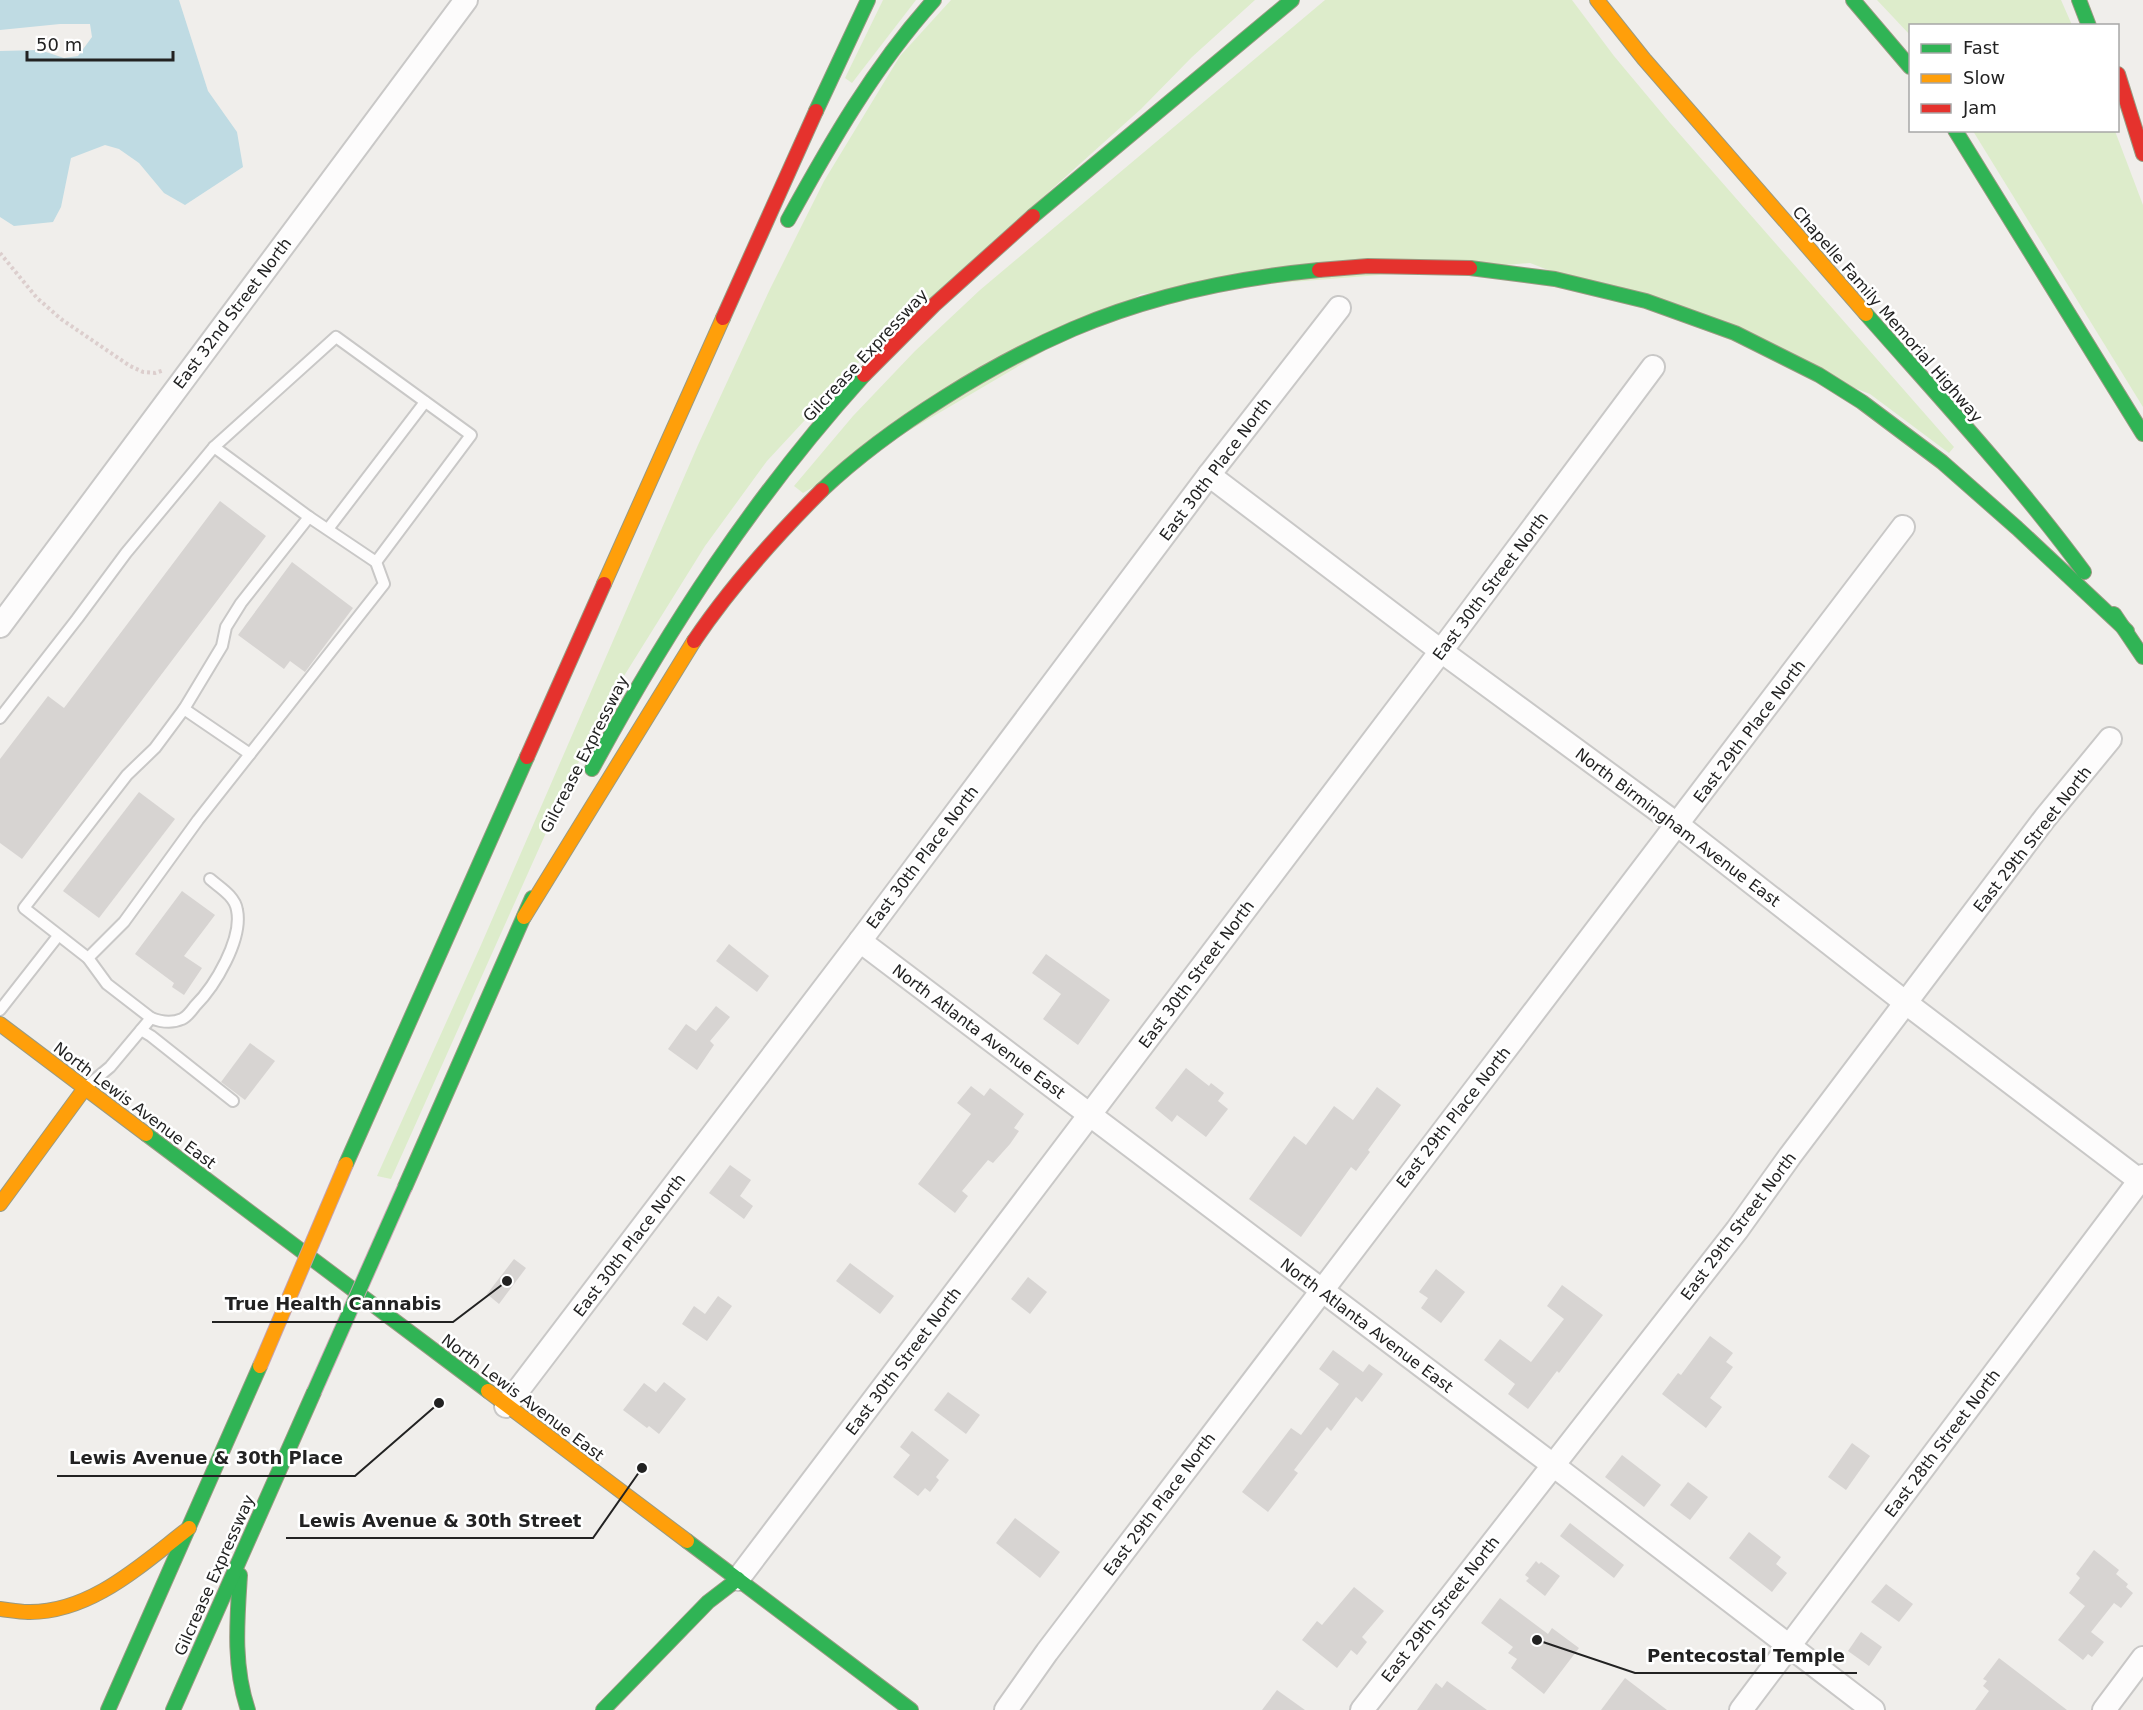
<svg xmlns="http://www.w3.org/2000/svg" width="2143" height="1710" font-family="'DejaVu Sans',sans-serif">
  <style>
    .grass { fill: #ddeccb }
    .water { fill: #bfdbe3 }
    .building { fill: #d7d4d2 }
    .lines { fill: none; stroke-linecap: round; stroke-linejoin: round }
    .lane-casing { stroke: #c9c8c7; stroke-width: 14 }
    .street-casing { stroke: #c9c8c7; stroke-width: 26 }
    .fast-casing { stroke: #999a82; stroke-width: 16 }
    .slow-casing { stroke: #999a82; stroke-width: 16 }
    .jam-casing { stroke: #999a82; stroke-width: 16 }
    .path { stroke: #dccecd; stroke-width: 4; stroke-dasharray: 3 3; stroke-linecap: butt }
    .lane { stroke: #fdfcfc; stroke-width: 10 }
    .street { stroke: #fdfcfc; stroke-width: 22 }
    .fast { stroke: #30b455; stroke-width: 14 }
    .slow { stroke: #ff9f0a; stroke-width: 14 }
    .jam { stroke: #e5322d; stroke-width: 14 }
    .fast-bridge-casing { stroke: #c5a2ac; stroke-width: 16; stroke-linecap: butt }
    .slow-bridge-casing { stroke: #c5a2ac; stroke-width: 16; stroke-linecap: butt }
    .fast-bridge { stroke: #30b455; stroke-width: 14 }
    .slow-bridge { stroke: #ff9f0a; stroke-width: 14 }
    .labels { text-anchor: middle; stroke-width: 5; stroke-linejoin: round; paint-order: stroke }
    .street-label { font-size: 16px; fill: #222; stroke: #fff }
    .leader { fill: none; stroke: #222; stroke-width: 2 }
    .callout-dot { fill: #222; stroke: #fff; stroke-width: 2 }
    .callout-label { font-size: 18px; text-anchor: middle; font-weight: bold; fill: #222; stroke: #fff; stroke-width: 5; stroke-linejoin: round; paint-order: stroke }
  </style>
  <rect width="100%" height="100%" fill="#f0eeeb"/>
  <g class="grass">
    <polygon points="883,0 916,0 852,83 845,78"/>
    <polygon points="951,0 1255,0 1192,57 1141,109 855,366 767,461 705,546 619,684 571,777 391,1179 377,1176 481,945 698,445 770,289 824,181 900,56"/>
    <polygon points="1325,0 1572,0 1614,56 1670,123 1954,447 1949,453 1870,394 1530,263 1141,294 803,493 794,486 853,416 915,351 980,290"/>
    <polygon points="1877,0 2061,0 2072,25 1910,26 1910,35"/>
    <polygon points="1973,131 2115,131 2143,205 2143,407"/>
  </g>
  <polygon class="water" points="0,0 179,0 208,91 237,132 243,167 185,205 164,193 139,163 119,149 105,145 71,158 61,207 53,222 14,226 0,217 0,51 40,50 64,58 78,56 92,37 90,24 60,24 0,30"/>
  <g class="building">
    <polygon points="220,501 266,536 22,859 0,843 0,759 48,696 64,708"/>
    <polygon points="292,562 353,608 305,672 290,661 284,669 238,635"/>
    <polygon points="139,792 175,819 99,918 63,891"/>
    <polygon points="182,891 215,915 184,956 202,968 184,995 172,987 174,983 135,954"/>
    <polygon points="729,944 769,976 757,992 716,961"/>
    <polygon points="1046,954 1110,1000 1078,1045 1043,1019 1061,994 1032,973"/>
    <polygon points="716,1006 730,1017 710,1041 714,1045 697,1070 668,1049 686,1024 696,1031"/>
    <polygon points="250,1043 275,1061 245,1100 221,1082"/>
    <polygon points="1186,1068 1209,1086 1211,1083 1224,1093 1218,1101 1228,1109 1206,1137 1177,1115 1172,1122 1155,1108"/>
    <polygon points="971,1086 984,1096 990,1088 1024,1114 1014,1128 1019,1131 1010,1144 993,1163 988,1160 962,1191 968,1196 955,1213 918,1184 971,1114 957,1103"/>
    <polygon points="1377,1087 1401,1105 1368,1150 1370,1152 1356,1171 1351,1167 1301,1237 1249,1199 1294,1136 1306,1145 1334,1106 1353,1120"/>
    <polygon points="730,1165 751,1180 740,1196 753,1206 744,1219 709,1193"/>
    <polygon points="514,1259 526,1268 499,1304 487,1294"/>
    <polygon points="850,1263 894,1296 880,1314 836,1281"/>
    <polygon points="1436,1269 1465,1292 1441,1323 1421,1308 1428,1298 1419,1292"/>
    <polygon points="1028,1277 1047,1292 1030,1314 1011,1299"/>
    <polygon points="1562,1285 1603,1315 1559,1373 1557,1371 1528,1409 1508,1394 1515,1384 1484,1360 1500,1339 1531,1362 1564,1319 1547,1306"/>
    <polygon points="718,1296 732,1306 707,1341 682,1324 694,1306 705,1314"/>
    <polygon points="1710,1336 1733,1353 1726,1362 1733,1367 1710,1398 1722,1407 1706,1428 1662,1394 1678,1373 1681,1375"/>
    <polygon points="1333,1350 1363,1372 1369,1364 1383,1374 1362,1402 1356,1397 1331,1431 1327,1427 1294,1470 1298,1473 1268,1512 1242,1492 1291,1428 1301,1435 1339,1384 1319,1369"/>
    <polygon points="664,1382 686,1399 659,1434 649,1426 647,1428 623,1410 644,1383 656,1392"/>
    <polygon points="948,1392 980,1415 966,1434 934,1410"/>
    <polygon points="912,1431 949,1460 936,1477 939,1480 930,1492 925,1488 918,1496 893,1477 910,1455 900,1447"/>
    <polygon points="1852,1443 1870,1456 1846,1490 1828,1477"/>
    <polygon points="1622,1455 1661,1485 1644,1507 1605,1477"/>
    <polygon points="1688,1482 1708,1497 1690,1520 1670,1505"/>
    <polygon points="1015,1518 1060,1552 1040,1578 996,1543"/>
    <polygon points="1570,1523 1624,1565 1614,1578 1560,1536"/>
    <polygon points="1749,1532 1781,1557 1776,1564 1787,1573 1772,1592 1729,1558"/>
    <polygon points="2094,1550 2119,1570 2116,1574 2128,1584 2126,1587 2133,1593 2121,1608 2114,1603 2091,1632 2104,1642 2092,1657 2088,1654 2083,1660 2058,1640 2085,1606 2069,1593 2080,1578 2076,1574"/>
    <polygon points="1536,1561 1539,1564 1541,1562 1560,1576 1545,1596 1526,1581 1529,1578 1525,1575"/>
    <polygon points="1886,1584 1913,1604 1899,1622 1871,1602"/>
    <polygon points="1354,1587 1384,1611 1362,1637 1367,1642 1357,1655 1351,1650 1337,1668 1302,1640 1317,1621 1322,1625"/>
    <polygon points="1500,1598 1548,1634 1552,1628 1579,1648 1544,1694 1511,1668 1517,1659 1508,1653 1513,1647 1481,1623"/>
    <polygon points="1861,1632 1882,1647 1869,1666 1848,1651"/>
    <polygon points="1999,1658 2067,1710 1975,1710 1989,1691 1983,1686 1987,1681 1983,1679"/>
    <polygon points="1625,1678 1667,1710 1601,1710"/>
    <polygon points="1447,1681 1487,1710 1417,1710 1436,1683 1442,1688"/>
    <polygon points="1277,1690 1305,1710 1262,1710"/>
  </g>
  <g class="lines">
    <g class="lane-casing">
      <g id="lane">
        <polyline points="328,529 425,402"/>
        <polyline points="184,709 250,754"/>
        <polyline points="0,718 77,619 126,553 214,447 336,337 471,435 376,562 309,517"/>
        <polyline points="88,958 124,922 198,820 384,584 376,562"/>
        <polyline points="0,1010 58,936"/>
        <polyline points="151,1018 107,984 88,958 24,908 127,775 155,748 184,709 222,646 226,627 241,603 309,517 214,447"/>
        <polyline points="141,1030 151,1036 233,1101"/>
        <path d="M86,1087L110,1067L151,1018C161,1022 171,1024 182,1019C187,1017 192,1010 195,1006C215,986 243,939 237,910C235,896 219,887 210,879"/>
      </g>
    </g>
    <g class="street-casing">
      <g id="street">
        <polyline points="1209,475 1441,651 1678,825 1906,1003 2143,1183"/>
        <polyline points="0,626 466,0"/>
        <polyline points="860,941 1553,1465 1873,1710"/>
        <polyline points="506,1406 860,941 1209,475 1339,308"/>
        <polyline points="738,1579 1441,651 1653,367"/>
        <path d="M1006,1710L1047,1652C1331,1276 1619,903 1903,527"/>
        <polyline points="1362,1710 1737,1230 1790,1156 2045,818 2110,739"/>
        <polyline points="1741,1710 2143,1176"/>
        <polyline points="2104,1710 2143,1658"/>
      </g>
    </g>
    <g class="fast-casing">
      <g id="fast">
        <polyline points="1853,0 1910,67"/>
        <polyline points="2079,0 2089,26"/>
        <polyline points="816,111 868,0"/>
        <polyline points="1955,130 2143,434"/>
        <polyline points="1033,216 1292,0"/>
        <path d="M788,220C831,142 874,67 934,0"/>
        <polyline points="1470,268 1555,279 1646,301 1735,333 1819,375 1862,402 1942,462 2017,528 2127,631"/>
        <path d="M1866,314C1940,398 2017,481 2084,572"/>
        <path d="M822,490C860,454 902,424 945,397C986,371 1029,348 1073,329C1150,296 1237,278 1319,270"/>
        <polyline points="2114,614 2143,657"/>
        <path d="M592,769C670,625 754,497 864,375"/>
        <polyline points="146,1134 488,1391"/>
        <polyline points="346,1164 527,757"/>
        <polyline points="405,1187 532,898"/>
        <polyline points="687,1541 911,1710"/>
        <path d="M240,1575C237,1621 233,1666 248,1710"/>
        <polyline points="108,1710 260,1366"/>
        <polyline points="173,1710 314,1392"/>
        <polyline points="603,1710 708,1602 738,1579"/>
      </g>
    </g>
    <g class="slow-casing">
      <g id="slow">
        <polyline points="1597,0 1644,59 1866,314"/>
        <polyline points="604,584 723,318"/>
        <polyline points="524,917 694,641"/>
        <polyline points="0,1024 146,1134"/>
        <polyline points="0,1204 85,1088"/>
        <polyline points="488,1391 687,1541"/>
        <path d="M0,1609C9,1610 19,1612 28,1612C91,1613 142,1564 189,1528"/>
      </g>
    </g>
    <g class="jam-casing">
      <g id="jam">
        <polyline points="2118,74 2143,154"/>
        <polyline points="1319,270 1368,266 1470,268"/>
        <polyline points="723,318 816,111"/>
        <polyline points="864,375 934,305 1033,216"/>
        <path d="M694,641C731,586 775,537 822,490"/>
        <polyline points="527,757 604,584"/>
      </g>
    </g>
    <polyline class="path" points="0,253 37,298 61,319 130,366 143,372 155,373 164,370"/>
    <use href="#lane" class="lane"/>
    <use href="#street" class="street"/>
    <use href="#fast" class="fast"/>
    <use href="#slow" class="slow"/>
    <use href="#jam" class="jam"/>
    <g class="fast-bridge-casing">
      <polyline id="fast-bridge" points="314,1392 405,1187"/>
    </g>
    <g class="slow-bridge-casing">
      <polyline id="slow-bridge" points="260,1366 346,1164"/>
    </g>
    <use href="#fast-bridge" class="fast-bridge"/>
    <use href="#slow-bridge" class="slow-bridge"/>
  </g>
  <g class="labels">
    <g class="street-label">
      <text transform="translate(232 313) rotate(-53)" y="6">East 32nd Street North</text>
      <text transform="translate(1888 314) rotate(49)" y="6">Chapelle Family Memorial Highway</text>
      <text transform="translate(865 355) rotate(-47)" y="6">Gilcrease Expressway</text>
      <text transform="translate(1215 469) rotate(-53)" y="6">East 30th Place North</text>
      <text transform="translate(1490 586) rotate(-53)" y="6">East 30th Street North</text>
      <text transform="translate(1749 731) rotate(-53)" y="6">East 29th Place North</text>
      <text transform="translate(584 754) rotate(-63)" y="6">Gilcrease Expressway</text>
      <text transform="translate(1678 827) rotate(37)" y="6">North Birmingham Avenue East</text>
      <text transform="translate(2032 839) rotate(-52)" y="6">East 29th Street North</text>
      <text transform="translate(922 857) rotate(-53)" y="6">East 30th Place North</text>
      <text transform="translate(1196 974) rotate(-53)" y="6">East 30th Street North</text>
      <text transform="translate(979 1031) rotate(37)" y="6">North Atlanta Avenue East</text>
      <text transform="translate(135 1105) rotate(37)" y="6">North Lewis Avenue East</text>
      <text transform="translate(1453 1117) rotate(-52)" y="6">East 29th Place North</text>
      <text transform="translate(1738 1226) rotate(-53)" y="6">East 29th Street North</text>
      <text transform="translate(629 1245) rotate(-53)" y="6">East 30th Place North</text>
      <text transform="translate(1367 1325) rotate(37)" y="6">North Atlanta Avenue East</text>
      <text transform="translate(903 1361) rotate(-53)" y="6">East 30th Street North</text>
      <text transform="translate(523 1397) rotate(37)" y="6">North Lewis Avenue East</text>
      <text transform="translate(1942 1443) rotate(-53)" y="6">East 28th Street North</text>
      <text transform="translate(1159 1504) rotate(-53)" y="6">East 29th Place North</text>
      <text transform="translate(214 1575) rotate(-66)" y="6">Gilcrease Expressway</text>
      <text transform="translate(1440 1609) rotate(-52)" y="6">East 29th Street North</text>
    </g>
  </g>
  <path class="leader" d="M507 1281L453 1322H212M439 1403L355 1476H57M642 1468L593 1538H286M1537 1640L1635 1673H1857"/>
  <g class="callout-dot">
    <circle cx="507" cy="1281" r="6"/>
    <circle cx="439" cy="1403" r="6"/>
    <circle cx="642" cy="1468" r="6"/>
    <circle cx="1537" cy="1640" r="6"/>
  </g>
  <g class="callout-label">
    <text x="333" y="1310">True Health Cannabis</text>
    <text x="206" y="1464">Lewis Avenue &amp; 30th Place</text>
    <text x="440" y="1527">Lewis Avenue &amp; 30th Street</text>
    <text x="1746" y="1662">Pentecostal Temple</text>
  </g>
  <rect x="1909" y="24" width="210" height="108" fill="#ffffff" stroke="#a7a7a7" stroke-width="1.5"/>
  <rect x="1921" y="44" width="30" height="9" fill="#30b455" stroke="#a7a7a7" stroke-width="1.5"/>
  <text x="1963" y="54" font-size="18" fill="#222222">Fast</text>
  <rect x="1921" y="74" width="30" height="9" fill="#ff9f0a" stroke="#a7a7a7" stroke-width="1.5"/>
  <text x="1963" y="84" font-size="18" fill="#222222">Slow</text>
  <rect x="1921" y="104" width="30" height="9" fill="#e5322d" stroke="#a7a7a7" stroke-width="1.5"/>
  <text x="1963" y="114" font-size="18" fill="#222222">Jam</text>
  <path d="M27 51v9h146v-9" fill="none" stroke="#222222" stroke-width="3"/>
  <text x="36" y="51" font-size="18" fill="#222222" stroke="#ffffff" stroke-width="4.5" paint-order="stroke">50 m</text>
</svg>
